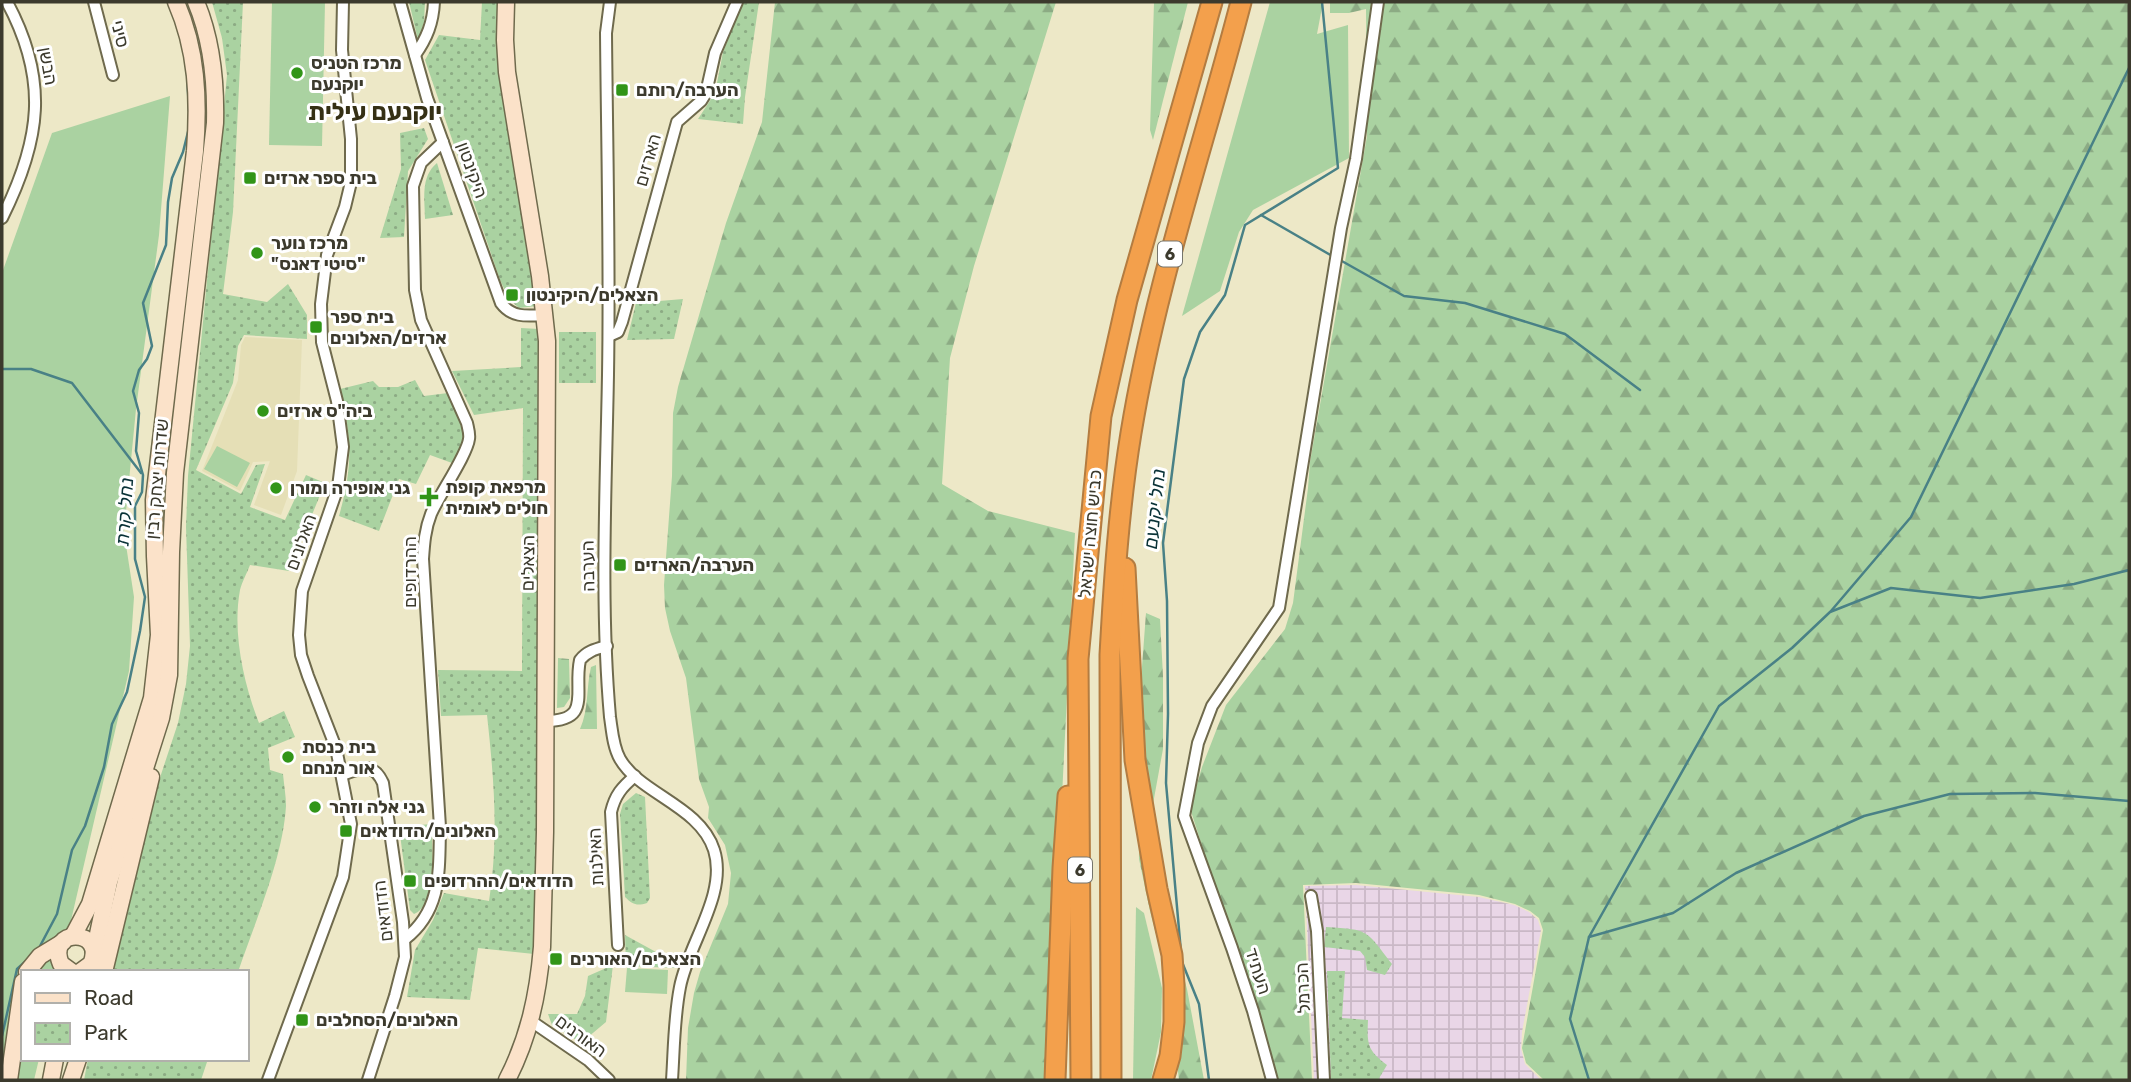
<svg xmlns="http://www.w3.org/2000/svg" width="2131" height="1082" font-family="Rubik,Heebo,sans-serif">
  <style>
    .industrial { fill: url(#industrial-grid) }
    .built { fill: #e5dfb6 }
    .green { fill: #aad2a1 }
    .forest { fill: url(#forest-firs) }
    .park { fill: url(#park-dots) }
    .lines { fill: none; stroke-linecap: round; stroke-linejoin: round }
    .stream { stroke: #498186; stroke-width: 2.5 }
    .street-casing { stroke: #6f6a4d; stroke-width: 14 }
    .secondary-casing { stroke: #6f6a4d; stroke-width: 19 }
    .highway-casing { stroke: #b37c41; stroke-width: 23 }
    .street { stroke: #fff; stroke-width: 10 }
    .secondary { stroke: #fbe2c9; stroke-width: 16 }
    .highway { stroke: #f3a04c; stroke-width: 19 }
    .poi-dot { fill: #319518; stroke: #fff; stroke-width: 2.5 }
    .labels { text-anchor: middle; stroke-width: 6; stroke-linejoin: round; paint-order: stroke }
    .shield { fill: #fff; stroke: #76756c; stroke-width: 2 }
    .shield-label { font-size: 16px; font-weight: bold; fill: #3c3a2d }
    .street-label { font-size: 18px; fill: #3c3a2d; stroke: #fff }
    .poi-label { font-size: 18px; font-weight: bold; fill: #3c3a2d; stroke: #fff; text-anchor: start }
    .water-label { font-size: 19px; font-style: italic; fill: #093237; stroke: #fff }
    .district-label { font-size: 24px; font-weight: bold; fill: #353015; stroke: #fff }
  </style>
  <defs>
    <pattern id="industrial-grid" width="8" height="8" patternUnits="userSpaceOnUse" patternTransform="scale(1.75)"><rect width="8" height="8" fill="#e9d6e7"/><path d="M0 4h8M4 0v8" fill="none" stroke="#c9b8c6"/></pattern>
    <pattern id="forest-firs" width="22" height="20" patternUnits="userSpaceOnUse" patternTransform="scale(1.75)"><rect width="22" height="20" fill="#aad2a1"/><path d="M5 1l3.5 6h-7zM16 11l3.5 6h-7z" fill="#8cab84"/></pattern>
    <pattern id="park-dots" width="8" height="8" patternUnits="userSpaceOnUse" patternTransform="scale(1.75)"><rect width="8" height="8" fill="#aad2a1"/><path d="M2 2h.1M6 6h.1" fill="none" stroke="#8cab84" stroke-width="1.8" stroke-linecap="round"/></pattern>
  </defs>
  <rect width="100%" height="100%" fill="#ede8c7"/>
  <polygon class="industrial" points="1356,885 1479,897 1514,905 1529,912 1538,920 1541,930 1522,1032 1521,1049 1525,1064 1541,1080 1314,1080 1305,886"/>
  <polygon class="built" points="245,337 302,340 297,471 281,515 254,505 270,461 273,461 253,462 240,491 202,471 238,380 241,345"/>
  <g class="green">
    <polygon points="272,2 325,2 322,146 269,145"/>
    <polygon points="1270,2 1323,2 1317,34 1348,25 1349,158 1253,210 1239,232 1220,291 1182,316"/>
    <polygon points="170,96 159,235 136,409 124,532 134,597 129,671 59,972 23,972 23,1059 39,1059 34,1080 2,1080 2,273 52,133"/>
    <polygon points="217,446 250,463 237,487 204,469"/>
    <polygon points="1136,907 1144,913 1162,988 1161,1032 1151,1080 1133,1080"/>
    <polygon points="627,968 668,970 667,994 625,992"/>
  </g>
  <g class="forest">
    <polygon points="775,2 1056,2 974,266 950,358 942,484 988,511 1075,533 1048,1080 686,1080 688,1028 694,993 700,972 728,904 731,873 725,845 708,818 709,807 699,779 686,678 670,631 665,608 664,585 672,476 673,413 678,387 726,223 762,122"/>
    <polygon points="1154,2 1188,2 1153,140 1150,130"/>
    <polygon points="1330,2 2129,2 2129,1080 1544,1080 1526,1063 1522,1048 1543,930 1539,918 1530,911 1515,904 1479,895 1356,883 1303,885 1312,1080 1276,1080 1190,808 1202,767 1226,705 1285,629 1293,603 1308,488 1310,462 1367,136 1366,9 1349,13 1330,13"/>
    <polygon points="1146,613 1160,619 1163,676 1163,749 1151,815 1150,850 1187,989 1204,1080 1179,1080 1167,977 1150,911 1139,859 1138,720"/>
    <polygon points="558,658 569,659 570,698 564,707 557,708"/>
    <path d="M596,665L597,729H580C589,709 586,688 591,667Z"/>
  </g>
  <g class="park">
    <path d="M212,2H243L233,212L223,294L267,302L288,284L307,315V339L244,335L238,346L233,383L196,470L241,494L256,465L265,464L250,507L285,520L306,475L325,483L289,571L250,565C247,573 242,582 240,590C232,633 244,684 259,723L284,711L295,737L268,748L270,770L283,774C284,785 286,796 286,806C283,858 255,922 238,972H109L148,814L178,723L186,684L190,646L186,527L188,476L227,75L222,38Z"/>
    <polygon points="409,2 425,2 424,22 418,40"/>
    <polygon points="482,2 500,2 537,306 519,308 509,299 500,280 425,60 439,35 480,40"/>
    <polygon points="743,2 759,2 745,97 743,124 698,119 715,93 723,52"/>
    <polygon points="424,128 428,139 408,171 404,237 380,238 401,169 400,133"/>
    <path d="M437,163L453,215L425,219C425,199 420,177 437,163Z"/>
    <polygon points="683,299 674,339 627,340 636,303"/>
    <path d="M521,328L539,329V832L534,954L478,948L470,1000L407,997L415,950L433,920L444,893L489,901C499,836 494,780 487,715L441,716L438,670L522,671L523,408L474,415L452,371L521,367Z"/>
    <rect x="559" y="332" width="37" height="51"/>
    <path d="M415,380L424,396L448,393C461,424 472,432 452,463L430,455L416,484L399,479L379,531L339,516C353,466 352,440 340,389L373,381L379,387H398Z"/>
    <path d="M636,793L645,797L650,898L647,903C637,906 633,905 625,897L620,814L623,804Z"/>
    <path d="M431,824C433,845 436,906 414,914L410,910L399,827Z"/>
    <path d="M1326,927C1370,930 1365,929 1392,964L1385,975L1367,970L1365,957L1360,951L1324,947Z"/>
    <polygon points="625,935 676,963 675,968 626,966"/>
    <polygon points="613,965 606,1022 581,1043 552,1025 548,1014 577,1014 585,996 588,976"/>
    <path d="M1327,971H1345L1342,1018L1368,1020C1367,1044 1367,1050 1387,1065L1378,1080H1331Z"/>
    <polygon points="88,1059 208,1059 201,1080 84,1080"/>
  </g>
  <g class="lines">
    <g class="stream">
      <polyline points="187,72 189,111"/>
      <polyline points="1261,215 1334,257"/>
      <polyline points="1340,260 1404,296 1465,303 1565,334 1640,390"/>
      <polyline points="2,369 31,369 72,383 141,473"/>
      <polyline points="1831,611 1911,517 2129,68"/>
      <polyline points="1589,937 1673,913 1736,873 1864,816 1950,794 2035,793 2129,801"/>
      <polyline points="39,948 57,914 72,850 85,826 104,767 112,724 127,692 140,631 145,597 135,559 135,506 142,492 143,475 136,451 139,413 133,391 139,370 147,359 152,346 143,303 166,245 168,202 172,178 183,152 189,128"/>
      <polyline points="1181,952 1166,783 1168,714 1167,601 1163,543 1184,379 1200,332 1225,295 1245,225 1338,168 1322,2"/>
      <polyline points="1182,962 1199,1004 1209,1080"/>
      <polyline points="2,1036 17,969 27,960"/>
      <polyline points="1589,1080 1570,1019 1589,937 1719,706 1792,648 1830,612 1891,588 1980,598 2074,584 2129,570"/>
    </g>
    <g class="street-casing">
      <g id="street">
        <polyline points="94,2 113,75"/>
        <path d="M400,2L427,98L501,303C512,318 527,316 544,315"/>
        <path d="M610,2L606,33C607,147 610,261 608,375C606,488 600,603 610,717C612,730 613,747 620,759C640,794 700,806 714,850C728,894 688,944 680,987C674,1017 674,1050 672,1080"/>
        <path d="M415,55C427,38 433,23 434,2"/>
        <path d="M2,218C41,140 49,80 7,2"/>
        <polyline points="609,336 618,332 622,322 677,122 701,101 706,93 715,53 737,2"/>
        <path d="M545,721C593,721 573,692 580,660C587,651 596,649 607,646"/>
        <path d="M342,775C361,768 373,761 383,783L403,922L405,957L395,996L368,1080"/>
        <polyline points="1311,896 1317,931 1324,1080"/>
        <path d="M405,939C442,910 439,871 440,827L423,559C424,544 425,529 431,514C439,495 467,455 469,439C470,434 468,428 467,423L421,320L415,290L413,186L421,163L443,142"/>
        <path d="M618,945L611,812C615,795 622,787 635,776"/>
        <polyline points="531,1021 588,1060 609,1080"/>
        <polyline points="268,1080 343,877 351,824 336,748 308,676 301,655 299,635 302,591 338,487 343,447 337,401 322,342 321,304 327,255 345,207 351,182 351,139 342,50 343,2"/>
        <polyline points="1272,1080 1253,1011 1232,948 1184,816 1198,743 1212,706 1279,608 1341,228 1356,159 1378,2"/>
      </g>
    </g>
    <g class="secondary-casing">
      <g id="secondary">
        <path d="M506,2L505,40L507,72L540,276L547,341L545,832L542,947C538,995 529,1037 507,1080"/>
        <path d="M73,936L90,904L152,698L159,635L155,556L154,500L195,151C199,99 197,50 176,2"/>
        <path d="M94,953L109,882L161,718L169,675L171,552L175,473L215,123C216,82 212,40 196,2"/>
        <polyline points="27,972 40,956 63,942"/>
        <path d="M72,972L61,964C45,927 107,928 91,964L80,972"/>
        <polyline points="104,972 151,777"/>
        <polyline points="9,1080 23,982"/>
        <polyline points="51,1080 55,1059"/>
        <polyline points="71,1080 78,1059"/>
      </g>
    </g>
    <g class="highway-casing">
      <g id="highway">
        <polyline points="1125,568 1135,760 1157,889 1172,955 1174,985 1174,1022 1170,1056 1163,1080"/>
        <polyline points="1055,1080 1063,868 1068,796"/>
        <polyline points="1081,1080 1078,659 1101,416 1127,300 1212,2"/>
        <path d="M1111,1080L1110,655C1114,581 1119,506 1131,433C1155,286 1204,145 1241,2"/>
      </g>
    </g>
    <use href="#street" class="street"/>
    <use href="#secondary" class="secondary"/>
    <use href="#highway" class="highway"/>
  </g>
  <g class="poi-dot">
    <circle cx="297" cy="73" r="7"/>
    <rect x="615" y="83" width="14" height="14" rx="3.5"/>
    <rect x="243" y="171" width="14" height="14" rx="3.5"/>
    <circle cx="257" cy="253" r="7"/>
    <rect x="505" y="288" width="14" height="14" rx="3.5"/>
    <rect x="309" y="320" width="14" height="14" rx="3.5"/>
    <circle cx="263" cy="411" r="7"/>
    <circle cx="276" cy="488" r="7"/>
    <path d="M425.5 486.5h7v7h7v7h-7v7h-7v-7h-7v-7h7z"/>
    <rect x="613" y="558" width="14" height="14" rx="3.5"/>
    <circle cx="288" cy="757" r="7"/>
    <circle cx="315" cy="807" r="7"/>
    <rect x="339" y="824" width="14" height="14" rx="3.5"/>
    <rect x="403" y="874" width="14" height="14" rx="3.5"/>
    <rect x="549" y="952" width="14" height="14" rx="3.5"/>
    <rect x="295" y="1013" width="14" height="14" rx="3.5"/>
  </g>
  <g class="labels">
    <g class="shield">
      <rect x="1158" y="241.5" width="24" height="25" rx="5"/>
      <rect x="1068" y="857.5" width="24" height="25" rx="5"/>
    </g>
    <g class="shield-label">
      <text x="1170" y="260">6</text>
      <text x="1080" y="876">6</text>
    </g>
    <g class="street-label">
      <text transform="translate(120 34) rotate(76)" y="6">סיני</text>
      <text transform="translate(48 66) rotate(80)" y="6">הבשן</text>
      <text transform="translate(648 160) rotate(-74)" y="6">הארזים</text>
      <text transform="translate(472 170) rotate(70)" y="6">היקינטון</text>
      <text transform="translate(157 479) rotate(-85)" y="6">שדרות יצחק רבין</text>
      <text transform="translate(1090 534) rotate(-85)" y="6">כביש חוצה ישראל</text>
      <text transform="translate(301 542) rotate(-70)" y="6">האלונים</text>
      <text transform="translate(528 563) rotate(-89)" y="6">הצאלים</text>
      <text transform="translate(588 566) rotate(-91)" y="6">הערבה</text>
      <text transform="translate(410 572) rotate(-90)" y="6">ההרדופים</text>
      <text transform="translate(596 857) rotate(-93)" y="6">האילנות</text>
      <text transform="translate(383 911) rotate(-97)" y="6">הדודאים</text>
      <text transform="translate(1258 971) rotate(72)" y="6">העתיד</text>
      <text transform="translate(1303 988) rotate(-93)" y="6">הכרמל</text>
      <text transform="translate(581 1036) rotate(36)" y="6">האורנים</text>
    </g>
    <g class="poi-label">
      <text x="311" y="69">מרכז הטניס<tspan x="311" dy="21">יוקנעם</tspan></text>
      <text x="636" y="96">הערבה/רותם</text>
      <text x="264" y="184">בית ספר ארזים</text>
      <text x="271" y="249">מרכז נוער<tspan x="271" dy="21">"סיטי דאנס"</tspan></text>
      <text x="526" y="301">הצאלים/היקינטון</text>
      <text x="330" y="323">בית ספר<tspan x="330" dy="21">ארזים/האלונים</tspan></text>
      <text x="277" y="417">ביה"ס ארזים</text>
      <text x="445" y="493">מרפאת קופת<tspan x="445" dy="21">חולים לאומית</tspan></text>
      <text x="290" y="494">גני אופירה ומורן</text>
      <text x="634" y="571">הערבה/הארזים</text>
      <text x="302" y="753">בית כנסת<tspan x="302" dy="21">אור מנחם</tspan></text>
      <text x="329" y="813">גני אלה וזהר</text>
      <text x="360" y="837">האלונים/הדודאים</text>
      <text x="424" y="887">הדודאים/ההרדופים</text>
      <text x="570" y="965">הצאלים/האורנים</text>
      <text x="316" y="1026">האלונים/הסחלבים</text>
    </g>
    <g class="water-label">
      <text transform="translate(1154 509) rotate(-84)" y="7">נחל יקנעם</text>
      <text transform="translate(124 512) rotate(-86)" y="7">נחל קרת</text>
    </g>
    <g class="district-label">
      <text x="375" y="120">יוקנעם עילית</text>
    </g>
  </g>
  <rect width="2131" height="1082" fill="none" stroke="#3c3a2d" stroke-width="7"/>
  <rect x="21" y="970" width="228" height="91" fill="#ffffff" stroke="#b1b0ab" stroke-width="2"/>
  <rect x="35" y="993" width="35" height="10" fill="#fbe2c9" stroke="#b1b0ab" stroke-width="2"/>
  <text x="84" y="1005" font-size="21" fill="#3c3a2d">Road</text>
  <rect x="35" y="1023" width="35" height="21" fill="url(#park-dots)" stroke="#b1b0ab" stroke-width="2"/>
  <text x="84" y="1040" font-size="21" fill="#3c3a2d">Park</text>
</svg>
